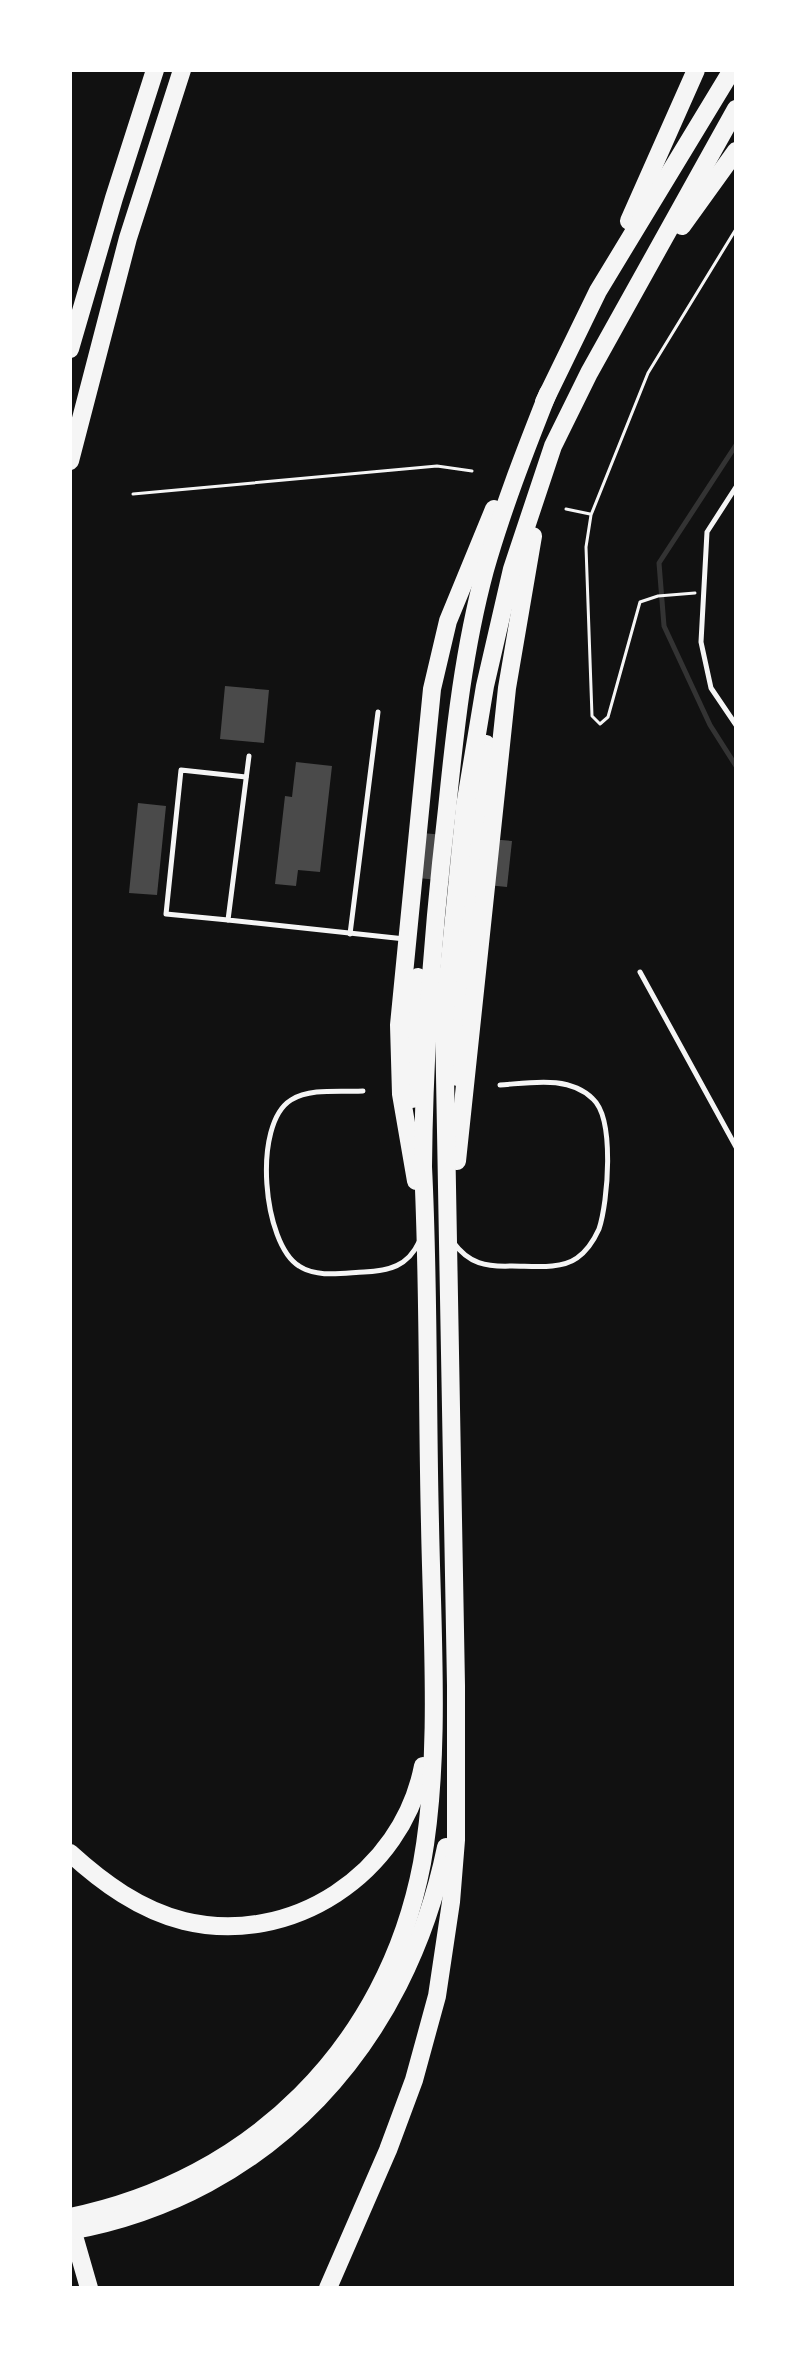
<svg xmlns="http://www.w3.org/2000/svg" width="806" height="2358" font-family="Montserrat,sans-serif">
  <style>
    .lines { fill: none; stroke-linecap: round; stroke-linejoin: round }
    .stream { stroke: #333; stroke-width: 5 }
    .building { fill: #4a4a4a }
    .path { stroke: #f5f5f5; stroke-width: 3 }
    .service { stroke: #f5f5f5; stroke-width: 5 }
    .motorway { stroke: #f5f5f5; stroke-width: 18 }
  </style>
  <rect width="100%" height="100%" fill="#111"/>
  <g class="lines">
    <polyline class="stream" points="736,445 659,563 664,626 710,725 736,766"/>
  </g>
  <g class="building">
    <polygon points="225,686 269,690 264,743 220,739"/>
    <polygon points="296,762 332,766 320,872 298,870 296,886 275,884 285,796 292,797"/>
    <polygon points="138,803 166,806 157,895 129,893"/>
    <polygon points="422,833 512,841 507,887 418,878"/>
  </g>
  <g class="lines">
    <g class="path">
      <polyline points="133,494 437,466 472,471"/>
      <polyline points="566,509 590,514"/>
      <polyline points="695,593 658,596 640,602 608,717 600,724 592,716 586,547 591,515 648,373 736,229"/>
    </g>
    <g class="service">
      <polyline points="736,487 707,532 701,642 711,688 736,725"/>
      <polyline points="249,756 228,920 405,939"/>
      <polyline points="228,920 166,914 181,770 246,777"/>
      <polyline points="350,934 378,712"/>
      <polyline points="640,972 736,1147"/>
      <path d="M363,1091C340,1092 310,1088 291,1100C252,1124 263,1244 299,1266C317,1278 343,1273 364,1272C389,1271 408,1266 419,1242"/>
      <path d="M453,1242C469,1264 486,1267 512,1266C532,1266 560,1270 577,1258C587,1251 594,1240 599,1229C608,1202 615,1119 593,1099C569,1075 530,1083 500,1085"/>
    </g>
    <g class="motorway">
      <polyline points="629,221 696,70"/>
      <polyline points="682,226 736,151"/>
      <polyline points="70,349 114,198 155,70"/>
      <polyline points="544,402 598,291 732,70"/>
      <polyline points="70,461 128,238 182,70"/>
      <polyline points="457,1077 461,989 486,744"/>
      <polyline points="412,1099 413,1045 418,977"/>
      <polyline points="457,1161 507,688 533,536"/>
      <polyline points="416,1181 401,1094 399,1025 432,689 448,621 494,509"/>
      <path d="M70,1853C103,1883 140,1910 184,1921C291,1947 402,1874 423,1766"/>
      <path d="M70,2217C251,2180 387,2047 422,1863C441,1757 432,1633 430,1524C427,1405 429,1286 423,1167C424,1047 433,929 447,809C455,729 464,648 485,570C502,510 525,451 548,393"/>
      <polyline points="70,2222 89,2288"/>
      <path d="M70,2231C270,2195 406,2043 446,1847"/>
      <polyline points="328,2288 388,2150 414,2080 437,1996 451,1902 456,1840 456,1686 444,1020 465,806 485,686 512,569 553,446 589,373 736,109"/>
    </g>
  </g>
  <rect width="806" height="2358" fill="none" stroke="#ffffff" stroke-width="144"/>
</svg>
